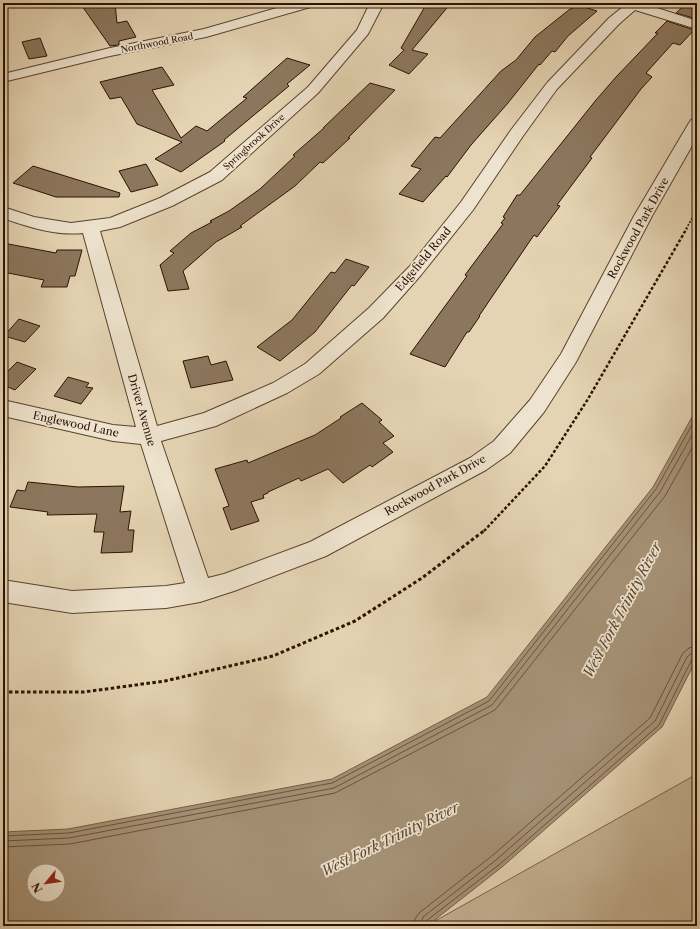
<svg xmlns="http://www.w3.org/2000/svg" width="700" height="929" font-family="'Libre Caslon Text',serif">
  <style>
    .green { fill: #c6b395; stroke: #79624c }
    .water { fill: #a69277; stroke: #755f48; fill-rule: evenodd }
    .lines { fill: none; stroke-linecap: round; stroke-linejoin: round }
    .shore { stroke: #69523c; stroke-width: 1 }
    .building { fill: #8c775e; stroke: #2c1202 }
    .minor-casing { stroke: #5a422e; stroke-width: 2 }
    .path-far2 { stroke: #2c1202; stroke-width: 1.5; stroke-dasharray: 2 1.5; stroke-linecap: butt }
    .path-far1 { stroke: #2c1202; stroke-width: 2.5; stroke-dasharray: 3 2; stroke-linecap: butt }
    .path { stroke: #2c1202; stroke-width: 3; stroke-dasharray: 3.5 2.5; stroke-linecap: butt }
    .minor { fill: #eee3ce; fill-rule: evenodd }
    .labels { text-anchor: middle; stroke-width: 3.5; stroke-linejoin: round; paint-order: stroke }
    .far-street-label { font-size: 9px; fill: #2c1202; stroke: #eee3ce }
    .street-label { font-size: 11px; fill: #2c1202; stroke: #eee3ce }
    .near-water-label { font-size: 14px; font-style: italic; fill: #5d4531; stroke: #eee3ce }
  </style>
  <rect width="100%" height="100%" fill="#e5d4b3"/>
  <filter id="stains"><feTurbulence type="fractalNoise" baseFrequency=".005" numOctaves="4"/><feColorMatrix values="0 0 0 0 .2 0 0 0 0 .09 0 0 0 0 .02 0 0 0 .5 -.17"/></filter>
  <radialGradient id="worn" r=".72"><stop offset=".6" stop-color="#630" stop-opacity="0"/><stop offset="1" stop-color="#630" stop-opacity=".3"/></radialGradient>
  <polygon class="green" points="697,774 697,926 426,926"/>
  <path class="water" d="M697,408V658L662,727L502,867L427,926H3V832L68,829L332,779L487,697L653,487ZM34,871H58V895H34Z"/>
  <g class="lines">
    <g class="shore">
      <polyline points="3,836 69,833 332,783 489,701 656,489 697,416"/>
      <polyline points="3,841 69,838 334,788 492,705 660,492 697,426"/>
      <polyline points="3,847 70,844 335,793 495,710 665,496 697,439"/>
      <polyline points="414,926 415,919 419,913 493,855 650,718 683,653 689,648 697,646"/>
      <polyline points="420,926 423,917 496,860 655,721 687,657 692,653 697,652"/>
      <polyline points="425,926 426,921 500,864 659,725 692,659 697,657"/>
    </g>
  </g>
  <g class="building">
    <polygon points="80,3 115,3 117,23 127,21 136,37 119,41 119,45 110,46"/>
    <polygon points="427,3 451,3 412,50 428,54 409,74 389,65 404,50 401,48"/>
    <polygon points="687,3 697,3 697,19 676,13"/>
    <polygon points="578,5 597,11 568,36 555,52 552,51 540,65 539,64 508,103 471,145 447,177 446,176 423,202 399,194 421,169 411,166 435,137 440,138 501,71 516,60 535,37 570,9 571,9"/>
    <polygon points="667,21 694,30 680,45 673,43 646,73 652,77 641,89 590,157 592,158 557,205 560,206 537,237 534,235 479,316 480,316 469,332 467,332 445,367 410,354 467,276 465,275 503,224 501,223 505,218 503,217 517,195 520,195 596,100 616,77 658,33 655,33"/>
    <polygon points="40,38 47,56 29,59 22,42"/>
    <polygon points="287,58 310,65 287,84 289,86 224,140 225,141 181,172 155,159 182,142 137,124 121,97 110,99 100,82 162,67 174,85 152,90 181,138 196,126 207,131 247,98 243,97"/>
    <polygon points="370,83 395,90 348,138 350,138 323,163 320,162 295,186 240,226 242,227 216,242 183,271 189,289 168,291 160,265 174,253 170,251 191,233 212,222 210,221 229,211 260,189 295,156 293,155 324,128 323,128"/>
    <polygon points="146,164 158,185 131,192 119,171"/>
    <polygon points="33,166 120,193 119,197 56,197 13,183"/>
    <polygon points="3,243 56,253 57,250 82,250 75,276 70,276 67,287 41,287 44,280 3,272"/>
    <polygon points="346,259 369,267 354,286 352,285 315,332 280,361 257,347 292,320 331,272 335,273"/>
    <polygon points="19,319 40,326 25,342 4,336"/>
    <polygon points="208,356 211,365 226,361 233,380 191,388 183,361"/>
    <polygon points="17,362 36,369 15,390 3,385 3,376"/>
    <polygon points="68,377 89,383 86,387 93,388 81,404 54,396"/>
    <polygon points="362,403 382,420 379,422 394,436 383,443 393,452 372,467 370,465 343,483 328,469 301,481 299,478 268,492 268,493 263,495 264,498 251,502 259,521 231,530 223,508 229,506 215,469 247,460 248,463 315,435 341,418 340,417"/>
    <polygon points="28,482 78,487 124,486 120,512 131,511 128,530 134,530 132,552 101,553 104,532 94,532 97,514 47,515 48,512 10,507 17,490 25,491"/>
  </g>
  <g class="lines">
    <g class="minor-casing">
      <g id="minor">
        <polygon points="294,3 316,3 314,6 206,37 110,56 3,82 3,74 110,48 204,29"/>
        <path d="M370,3H384L368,34L318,93L222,180L172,206L120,227L100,231L157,426L204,413L273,383L305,364L369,308L409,267L461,202L511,130L547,83L609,18L624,6L621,3H642L697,21V29L635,10L619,24L557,89L523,136L473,210L421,275L383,318L319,374L287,393L216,426L161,441L208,578L224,574L310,542L470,458L494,441L530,400L561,354L634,216L689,123L691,120L697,118V137L652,216L576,362L544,412L510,453L486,470L326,556L234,591L200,602L166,608L72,613L3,602V580L72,591L166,586L185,583L141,444L113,441L3,416V400L113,425L136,427L83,233C56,236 28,227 3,218V207L34,217L71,223L110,218L160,198L210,172L308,87L357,30Z"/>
      </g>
    </g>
    <polyline class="path-far2" points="686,229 697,210"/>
    <polyline class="path-far1" points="484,531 545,466 588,399 687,228"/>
    <polyline class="path" points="3,692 84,692 165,681 273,656 355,621 422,578 485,530"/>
    <use href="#minor" class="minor"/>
  </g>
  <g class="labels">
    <g class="far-street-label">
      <text transform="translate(157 43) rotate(-11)" y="3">Northwood Road</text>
      <text transform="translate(254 142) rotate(-42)" y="3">Springbrook Drive</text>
    </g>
    <g class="street-label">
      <text transform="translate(638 228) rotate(-61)" y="4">Rockwood Park Drive</text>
      <text transform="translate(423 259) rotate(-50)" y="4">Edgefield Road</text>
      <text transform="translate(142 410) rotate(74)" y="4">Driver Avenue</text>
      <text transform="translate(76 424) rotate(12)" y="4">Englewood Lane</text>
      <text transform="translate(435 485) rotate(-29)" y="4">Rockwood Park Drive</text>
    </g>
    <g class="near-water-label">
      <text transform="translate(622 610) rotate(-62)" y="5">West Fork Trinity River</text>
      <text transform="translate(390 839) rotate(-26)" y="5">West Fork Trinity River</text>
    </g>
  </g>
  <rect width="700" height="929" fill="none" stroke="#e5d4b3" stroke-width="16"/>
  <rect x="4" y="4" width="692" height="921" fill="none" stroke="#2c1202" stroke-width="2"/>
  <rect x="8" y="8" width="684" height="913" fill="none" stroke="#2c1202"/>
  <g transform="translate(46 883) rotate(241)"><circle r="19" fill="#eee3ce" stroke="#a08f7c"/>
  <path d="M0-3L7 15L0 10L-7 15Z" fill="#8f2418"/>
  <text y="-6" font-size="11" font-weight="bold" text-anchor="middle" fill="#2c1202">N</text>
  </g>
  <rect width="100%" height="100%" filter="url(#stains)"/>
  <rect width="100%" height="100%" fill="url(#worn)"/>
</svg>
